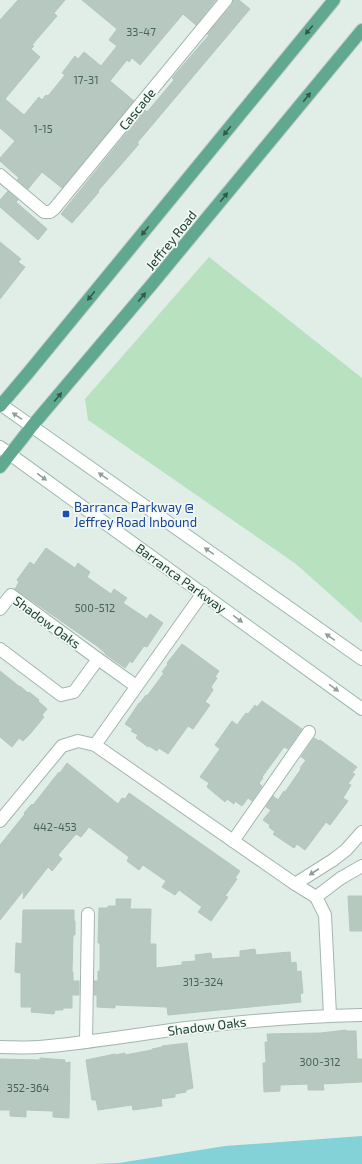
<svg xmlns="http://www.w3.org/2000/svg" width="362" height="1164" font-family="'Exo 2',sans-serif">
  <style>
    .green { fill: #b8e1c0 }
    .water { fill: #83d2d8 }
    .building { fill: #b6c8c0; stroke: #b3c8bd }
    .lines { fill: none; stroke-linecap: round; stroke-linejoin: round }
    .minor-casing { stroke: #a3b6ae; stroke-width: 14 }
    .tertiary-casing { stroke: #a3b6ae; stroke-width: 14 }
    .secondary-casing { stroke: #9ebaae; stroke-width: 14 }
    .primary-casing { stroke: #c0cac6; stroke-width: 14 }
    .minor { stroke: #fff; stroke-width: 12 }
    .tertiary { stroke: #fff; stroke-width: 12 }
    .secondary { stroke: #fff; stroke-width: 12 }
    .primary { stroke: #61a890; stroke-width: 12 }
    .oneway { fill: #305a4c }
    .oneway2 { fill: #8fa09a }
    .transit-dot { fill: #1a4fb4; stroke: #f2f9f5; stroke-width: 1.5 }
    .labels { text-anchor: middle; stroke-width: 3.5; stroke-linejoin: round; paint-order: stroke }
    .number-label { font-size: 11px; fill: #456258 }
    .street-label { font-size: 13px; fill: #1f4035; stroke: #f2f9f5 }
    .transit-label { font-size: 13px; fill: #164399; stroke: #f2f9f5; text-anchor: start }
  </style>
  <rect width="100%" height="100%" fill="#e1ede7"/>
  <polygon class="green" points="209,257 362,378 362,623 296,564 88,420 85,399"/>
  <polygon class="water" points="362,1136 362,1164 93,1164 119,1163 225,1146"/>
  <g class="building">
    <polygon points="18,0 65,0 54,13 57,16 32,45 34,46 31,49 40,57 5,99 24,115 39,97 42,100 46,95 48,96 65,75 62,73 75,56 78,59 84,52 101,66 117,46 109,40 117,29 82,0 216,0 196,25 183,14 140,65 132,58 129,62 127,60 110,81 134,101 62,188 42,172 28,189 17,180 19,178 0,161 0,158 15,141 0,128 0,20"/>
    <polygon points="233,0 239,0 250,9 137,143 139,144 98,191 99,192 72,223 61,214 145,110 147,112 174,80 172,78 209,35 207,34 232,5"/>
    <polygon points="8,191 18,200 16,202 47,229 38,240 0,207 0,200"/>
    <polygon points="0,242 21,259 18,262 25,267 0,299"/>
    <polygon points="46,548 75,568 78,563 90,572 87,577 111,594 114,589 127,598 123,603 147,619 150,614 163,623 147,647 144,646 132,663 130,661 125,668 105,654 105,653 97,646 15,589 19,582 17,580 30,562 34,565"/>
    <polygon points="182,644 219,671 215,677 217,678 211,687 213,690 205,702 210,705 193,729 188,726 168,754 159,748 157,751 149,746 148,747 136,738 138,735 131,731 133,729 125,724 139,703 140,703 146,695 147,696 164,673 162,672 168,664 167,663"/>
    <polygon points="0,671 20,687 20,686 28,693 29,692 39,700 38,701 47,709 42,715 44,717 30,734 23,741 19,738 12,747 0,737"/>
    <polygon points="262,701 302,729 288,749 284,747 262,777 263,778 259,783 262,786 252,801 248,798 242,806 235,801 234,804 227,799 225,802 207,787 209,783 200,777 220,749 215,745 232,721 237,725 246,713 248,714 255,705 257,707"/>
    <polygon points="314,738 319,741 320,740 357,767 352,773 355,774 348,784 351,785 343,798 348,801 330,825 326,822 305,850 297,844 294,848 273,834 275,832 269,827 270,825 263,820 271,810 266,807 273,796 278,800 284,791 285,792 301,769 300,768 306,760 301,757"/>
    <polygon points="67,763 118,804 122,798 125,799 129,793 240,871 235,878 237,879 225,896 228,897 211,921 198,912 202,907 179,890 175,895 162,887 166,881 143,865 139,870 127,861 129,857 89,827 81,837 76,834 58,855 62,859 52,871 48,867 23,899 24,890 0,920 0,845 25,814 24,813 32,804 33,805 59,772 60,773"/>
    <polygon points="348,896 362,896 362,931 350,931"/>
    <polygon points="116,899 131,899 130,909 151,909 150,944 156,944 156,968 182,965 182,962 196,961 195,955 211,953 212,959 240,957 240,951 255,949 256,955 290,952 291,963 296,962 297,972 301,971 303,993 300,994 301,1002 168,1015 167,1007 115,1005 115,1008 97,1007 97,995 94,995 94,981 98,981 98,971 100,971 100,943 98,943 99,908 108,908 108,906 116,906"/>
    <polygon points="23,910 74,910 74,921 75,921 75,935 73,935 72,972 73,972 73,981 79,981 79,995 72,995 72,1008 63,1008 63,1010 55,1010 54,1014 31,1012 32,1007 21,1007 21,973 15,972 16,943 22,944"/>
    <polygon points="346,1030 346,1031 356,1031 357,1059 362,1059 362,1082 323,1084 324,1090 308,1090 308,1084 280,1085 280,1091 264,1092 263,1063 266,1063 265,1042 268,1042 267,1034 321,1033"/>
    <polygon points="187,1043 193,1088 186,1090 186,1092 175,1094 175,1097 161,1099 162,1106 133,1110 132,1105 98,1110 96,1100 92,1100 86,1060 115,1054 115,1055 125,1053 125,1055 152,1050 152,1049 162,1047 162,1046"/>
    <polygon points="40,1058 65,1060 65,1063 70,1062 69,1118 53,1117 53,1111 26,1110 26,1117 10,1116 10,1110 0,1110 0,1059 40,1060"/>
  </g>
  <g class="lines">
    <g class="minor-casing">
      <g id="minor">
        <polyline points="0,175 44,212 50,212 54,209 226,0"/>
        <polyline points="0,609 11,595 98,659 136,686"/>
        <polyline points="0,649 61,695 74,692 98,659"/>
        <polyline points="95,745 203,593"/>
        <polyline points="0,821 62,746 78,741 95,745 295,884 316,897 325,915 330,1015"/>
        <polyline points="233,841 309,732"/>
        <polyline points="295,884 333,860"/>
        <polyline points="316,897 341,878"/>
        <polyline points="86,1042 88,914"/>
        <path d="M0,1047C13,1047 26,1048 39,1047C89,1043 138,1034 187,1028C245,1021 303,1016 362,1015"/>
      </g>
    </g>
    <g class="tertiary-casing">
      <g id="tertiary">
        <polyline points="333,860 346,850 362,832"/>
        <polyline points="341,878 362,866"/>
      </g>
    </g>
    <g class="secondary-casing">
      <g id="secondary">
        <polyline points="0,404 362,659"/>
        <polyline points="0,447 362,709"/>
      </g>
    </g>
    <g class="primary-casing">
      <g id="primary">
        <polyline points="0,406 28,373 334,0"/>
        <polyline points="0,467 32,426 153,283 362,30"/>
      </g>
    </g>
    <use href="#minor" class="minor"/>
    <use href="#tertiary" class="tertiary"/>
    <use href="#secondary" class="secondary"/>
    <use href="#primary" class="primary"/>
  </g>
  <defs><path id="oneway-solid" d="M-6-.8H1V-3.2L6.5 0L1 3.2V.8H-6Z"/></defs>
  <g class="oneway">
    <use href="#oneway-solid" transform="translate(309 30) rotate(130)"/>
    <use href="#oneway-solid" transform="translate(307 97) rotate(-51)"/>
    <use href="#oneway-solid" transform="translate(227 131) rotate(129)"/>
    <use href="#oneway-solid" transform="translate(224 197) rotate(-51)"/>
    <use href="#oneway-solid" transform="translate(145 231) rotate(129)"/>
    <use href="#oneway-solid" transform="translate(91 296) rotate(129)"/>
    <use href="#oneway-solid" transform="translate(142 297) rotate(-50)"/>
    <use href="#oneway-solid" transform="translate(58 397) rotate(-50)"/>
  </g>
  <g class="oneway2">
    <use href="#oneway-solid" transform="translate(17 416) rotate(-146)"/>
    <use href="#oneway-solid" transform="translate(103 476) rotate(-145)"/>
    <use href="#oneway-solid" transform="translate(42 477) rotate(36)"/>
    <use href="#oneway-solid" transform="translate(209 551) rotate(-145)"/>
    <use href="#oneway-solid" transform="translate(238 619) rotate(36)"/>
    <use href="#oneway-solid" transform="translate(330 637) rotate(-145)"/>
    <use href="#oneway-solid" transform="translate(334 688) rotate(36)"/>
    <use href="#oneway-solid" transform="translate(314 872) rotate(147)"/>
  </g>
  <rect class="transit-dot" x="62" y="510" width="8" height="8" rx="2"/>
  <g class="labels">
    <g class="number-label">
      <text x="141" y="36">33-47</text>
      <text x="86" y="84">17-31</text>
      <text x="43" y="133">1-15</text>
      <text x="95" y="612">500-512</text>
      <text x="55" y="831">442-453</text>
      <text x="203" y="986">313-324</text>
      <text x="320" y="1066">300-312</text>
      <text x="28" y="1092">352-364</text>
    </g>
    <g class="street-label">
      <text transform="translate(137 109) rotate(-51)" y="5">Cascade</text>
      <text transform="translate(171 240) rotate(-51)" y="5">Jeffrey Road</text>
      <text transform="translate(181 578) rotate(36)" y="5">Barranca Parkway</text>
      <text transform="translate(47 622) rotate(36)" y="5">Shadow Oaks</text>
      <text transform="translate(207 1026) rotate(-7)" y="5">Shadow Oaks</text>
    </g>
    <g class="transit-label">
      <text x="74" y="512">Barranca Parkway @<tspan x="74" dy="15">Jeffrey Road Inbound</tspan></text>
    </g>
  </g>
</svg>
